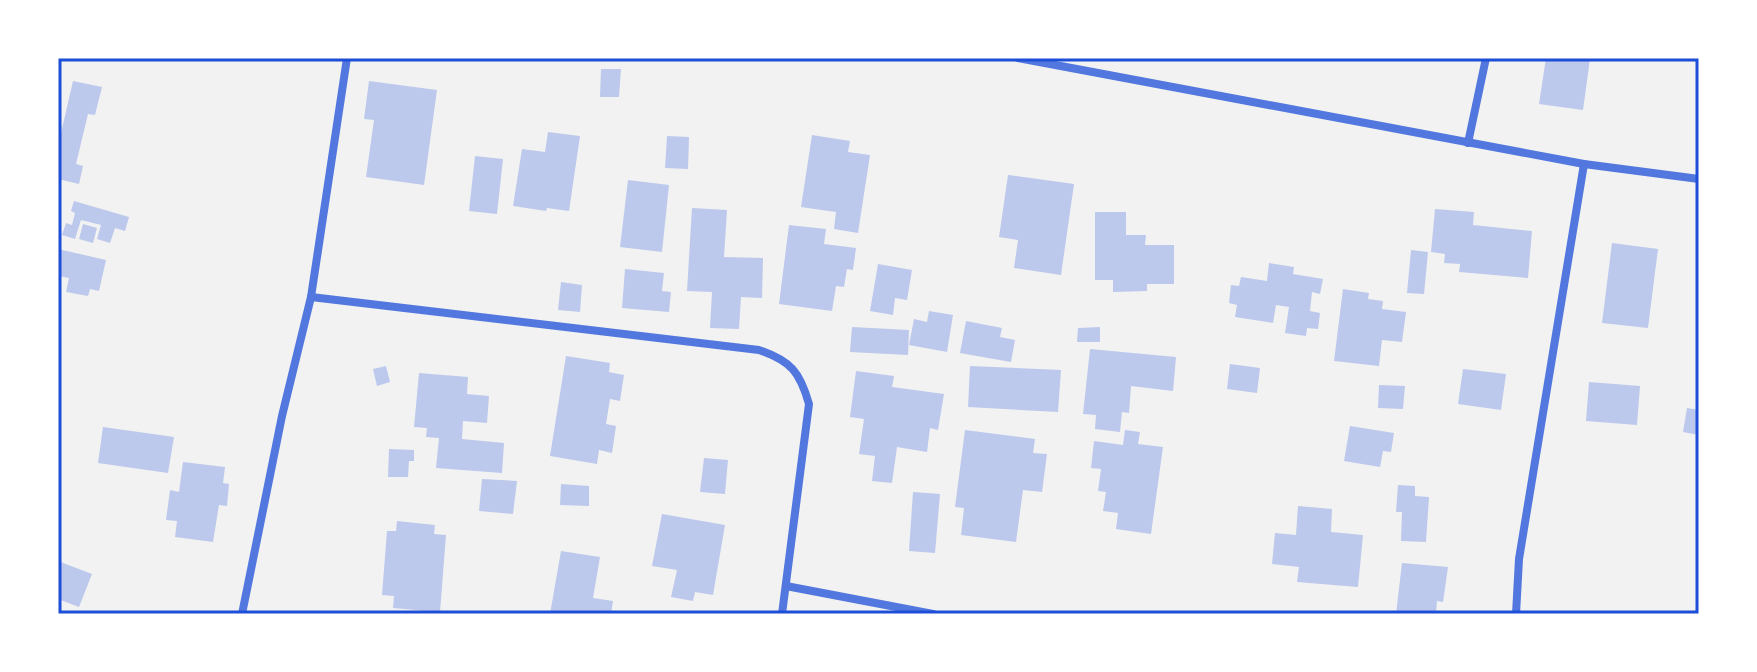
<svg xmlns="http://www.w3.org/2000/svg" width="1757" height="672" font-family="Karla,sans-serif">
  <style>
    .building { fill: #bdc9ec }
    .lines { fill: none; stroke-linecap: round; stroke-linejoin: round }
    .minor { stroke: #5277de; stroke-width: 8 }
    .neatline { fill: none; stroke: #1d4ed8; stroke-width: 3 }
  </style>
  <rect width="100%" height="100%" fill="#f2f2f2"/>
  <g class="building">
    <polygon points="1546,58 1590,59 1583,110 1539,104"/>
    <polygon points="601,69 621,69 619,97 600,97"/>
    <polygon points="73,81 102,87 95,115 88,114 76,164 83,166 79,184 58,179 58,146"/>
    <polygon points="369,81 437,90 424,185 366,177 374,120 364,119"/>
    <polygon points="548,132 580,136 569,211 547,208 546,211 513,206 522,149 545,152"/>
    <polygon points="812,135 850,141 848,152 870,155 858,233 834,229 836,212 801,207"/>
    <polygon points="667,136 689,137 688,169 665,168"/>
    <polygon points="475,156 503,159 497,214 469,211"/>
    <polygon points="1008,175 1074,184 1061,275 1014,268 1018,240 999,237"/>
    <polygon points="628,180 669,185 662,252 620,247"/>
    <polygon points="74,201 129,217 125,231 115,228 110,243 97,239 101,225 81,220 75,239 62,235 66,223 72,225 75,213 71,211"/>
    <polygon points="692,208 727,210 724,257 763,258 762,298 741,297 739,329 710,328 712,292 687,291"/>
    <polygon points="1435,209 1474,212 1473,225 1532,231 1528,278 1459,272 1460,264 1444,263 1445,254 1431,252"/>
    <polygon points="1095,212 1126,212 1126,235 1146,235 1145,245 1174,245 1174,284 1147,284 1147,291 1113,292 1113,280 1095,280"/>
    <polygon points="83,224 97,228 93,243 79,239"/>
    <polygon points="789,225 826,229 824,244 856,248 853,270 847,269 844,287 836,286 832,311 779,304"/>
    <polygon points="1612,243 1658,249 1648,328 1602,323"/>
    <polygon points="58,249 106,260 99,291 90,289 88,296 66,292 69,278 58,276"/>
    <polygon points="1411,250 1428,252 1424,294 1407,293"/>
    <polygon points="1269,263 1294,267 1293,274 1323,279 1320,294 1312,292 1310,311 1320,313 1318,329 1307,328 1306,336 1285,333 1289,307 1276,305 1273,323 1235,317 1237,305 1229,303 1231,285 1239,286 1241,277 1267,281"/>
    <polygon points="878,264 912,270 907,300 895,298 893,315 870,311"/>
    <polygon points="625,269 664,273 662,291 671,292 669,312 622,308"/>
    <polygon points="561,282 582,285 580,312 558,310"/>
    <polygon points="1343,289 1369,293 1368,299 1383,301 1382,309 1406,312 1402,342 1382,340 1379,366 1334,361"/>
    <polygon points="929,311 953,315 947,352 909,345 914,319 927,322"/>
    <polygon points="966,321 1002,328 1000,337 1015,340 1011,362 960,353"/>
    <polygon points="852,327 909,330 908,355 850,352"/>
    <polygon points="1100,327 1100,342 1077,342 1078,328"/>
    <polygon points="1090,349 1176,357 1173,391 1131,386 1129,413 1122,412 1120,432 1095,429 1096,415 1083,414"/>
    <polygon points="566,356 610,363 609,372 624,375 620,401 610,399 606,424 616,426 612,453 599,450 597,464 550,456"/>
    <polygon points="1230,364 1260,368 1257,393 1227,389"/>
    <polygon points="386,366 390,382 377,386 373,369"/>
    <polygon points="970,366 1061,370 1058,412 968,407"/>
    <polygon points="1463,369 1506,374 1501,410 1458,404"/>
    <polygon points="856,371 894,376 892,387 944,394 938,430 930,428 927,452 897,447 892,483 872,481 875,456 859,454 864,419 850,417"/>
    <polygon points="419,373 468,377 467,394 489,396 487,423 463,421 462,439 504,443 502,473 436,468 439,438 426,437 427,428 414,427"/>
    <polygon points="1589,382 1640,386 1637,425 1586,421"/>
    <polygon points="1379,385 1405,386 1403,409 1378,408"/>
    <polygon points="1687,408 1699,410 1699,435 1683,432"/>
    <polygon points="1350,426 1394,433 1391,452 1383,451 1380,467 1344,461"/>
    <polygon points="103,427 174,437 168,473 98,463"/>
    <polygon points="965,430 1035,439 1033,453 1047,454 1042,492 1023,490 1016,542 961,535 964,508 955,507"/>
    <polygon points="1125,430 1140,432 1138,444 1163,447 1151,534 1116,529 1118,513 1103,511 1106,492 1098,491 1101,469 1091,468 1094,441 1123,445"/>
    <polygon points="389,449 414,450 414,461 409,461 408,477 388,477"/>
    <polygon points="704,458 728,460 725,494 700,492"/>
    <polygon points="183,462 225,467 223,483 229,484 227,506 219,505 213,542 175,537 177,521 166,520 170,490 179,492"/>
    <polygon points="482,479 517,481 513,514 479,511"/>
    <polygon points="561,484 589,486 589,506 560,505"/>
    <polygon points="1398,485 1415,486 1415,496 1429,497 1426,542 1401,541 1402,512 1396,512"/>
    <polygon points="913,492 940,494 935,553 909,551"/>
    <polygon points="1298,506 1332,509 1331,532 1363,535 1358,587 1297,582 1299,567 1272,564 1275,533 1296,535"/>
    <polygon points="662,514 725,525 713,595 695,592 693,601 671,597 677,570 652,566"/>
    <polygon points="397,521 435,525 434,534 446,535 440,612 393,608 394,596 382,595 387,531 396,531"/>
    <polygon points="561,551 600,557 593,598 613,601 611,614 550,614"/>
    <polygon points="58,561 92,574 79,607 58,599"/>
    <polygon points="1402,563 1448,567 1443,602 1437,601 1436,614 1396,614"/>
  </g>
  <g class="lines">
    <g class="minor">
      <polyline points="1018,58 1584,164 1699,179"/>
      <polyline points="1468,143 1486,58"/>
      <path d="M311,297L759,350C791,361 800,372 809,404L782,614"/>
      <polyline points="786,586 933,614"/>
      <polyline points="242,614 282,416 311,297 347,58"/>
      <polyline points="1516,614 1519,559 1584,164"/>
    </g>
  </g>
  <rect width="1757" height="672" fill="none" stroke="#ffffff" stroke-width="120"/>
  <rect x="60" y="60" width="1637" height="552" class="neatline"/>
</svg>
